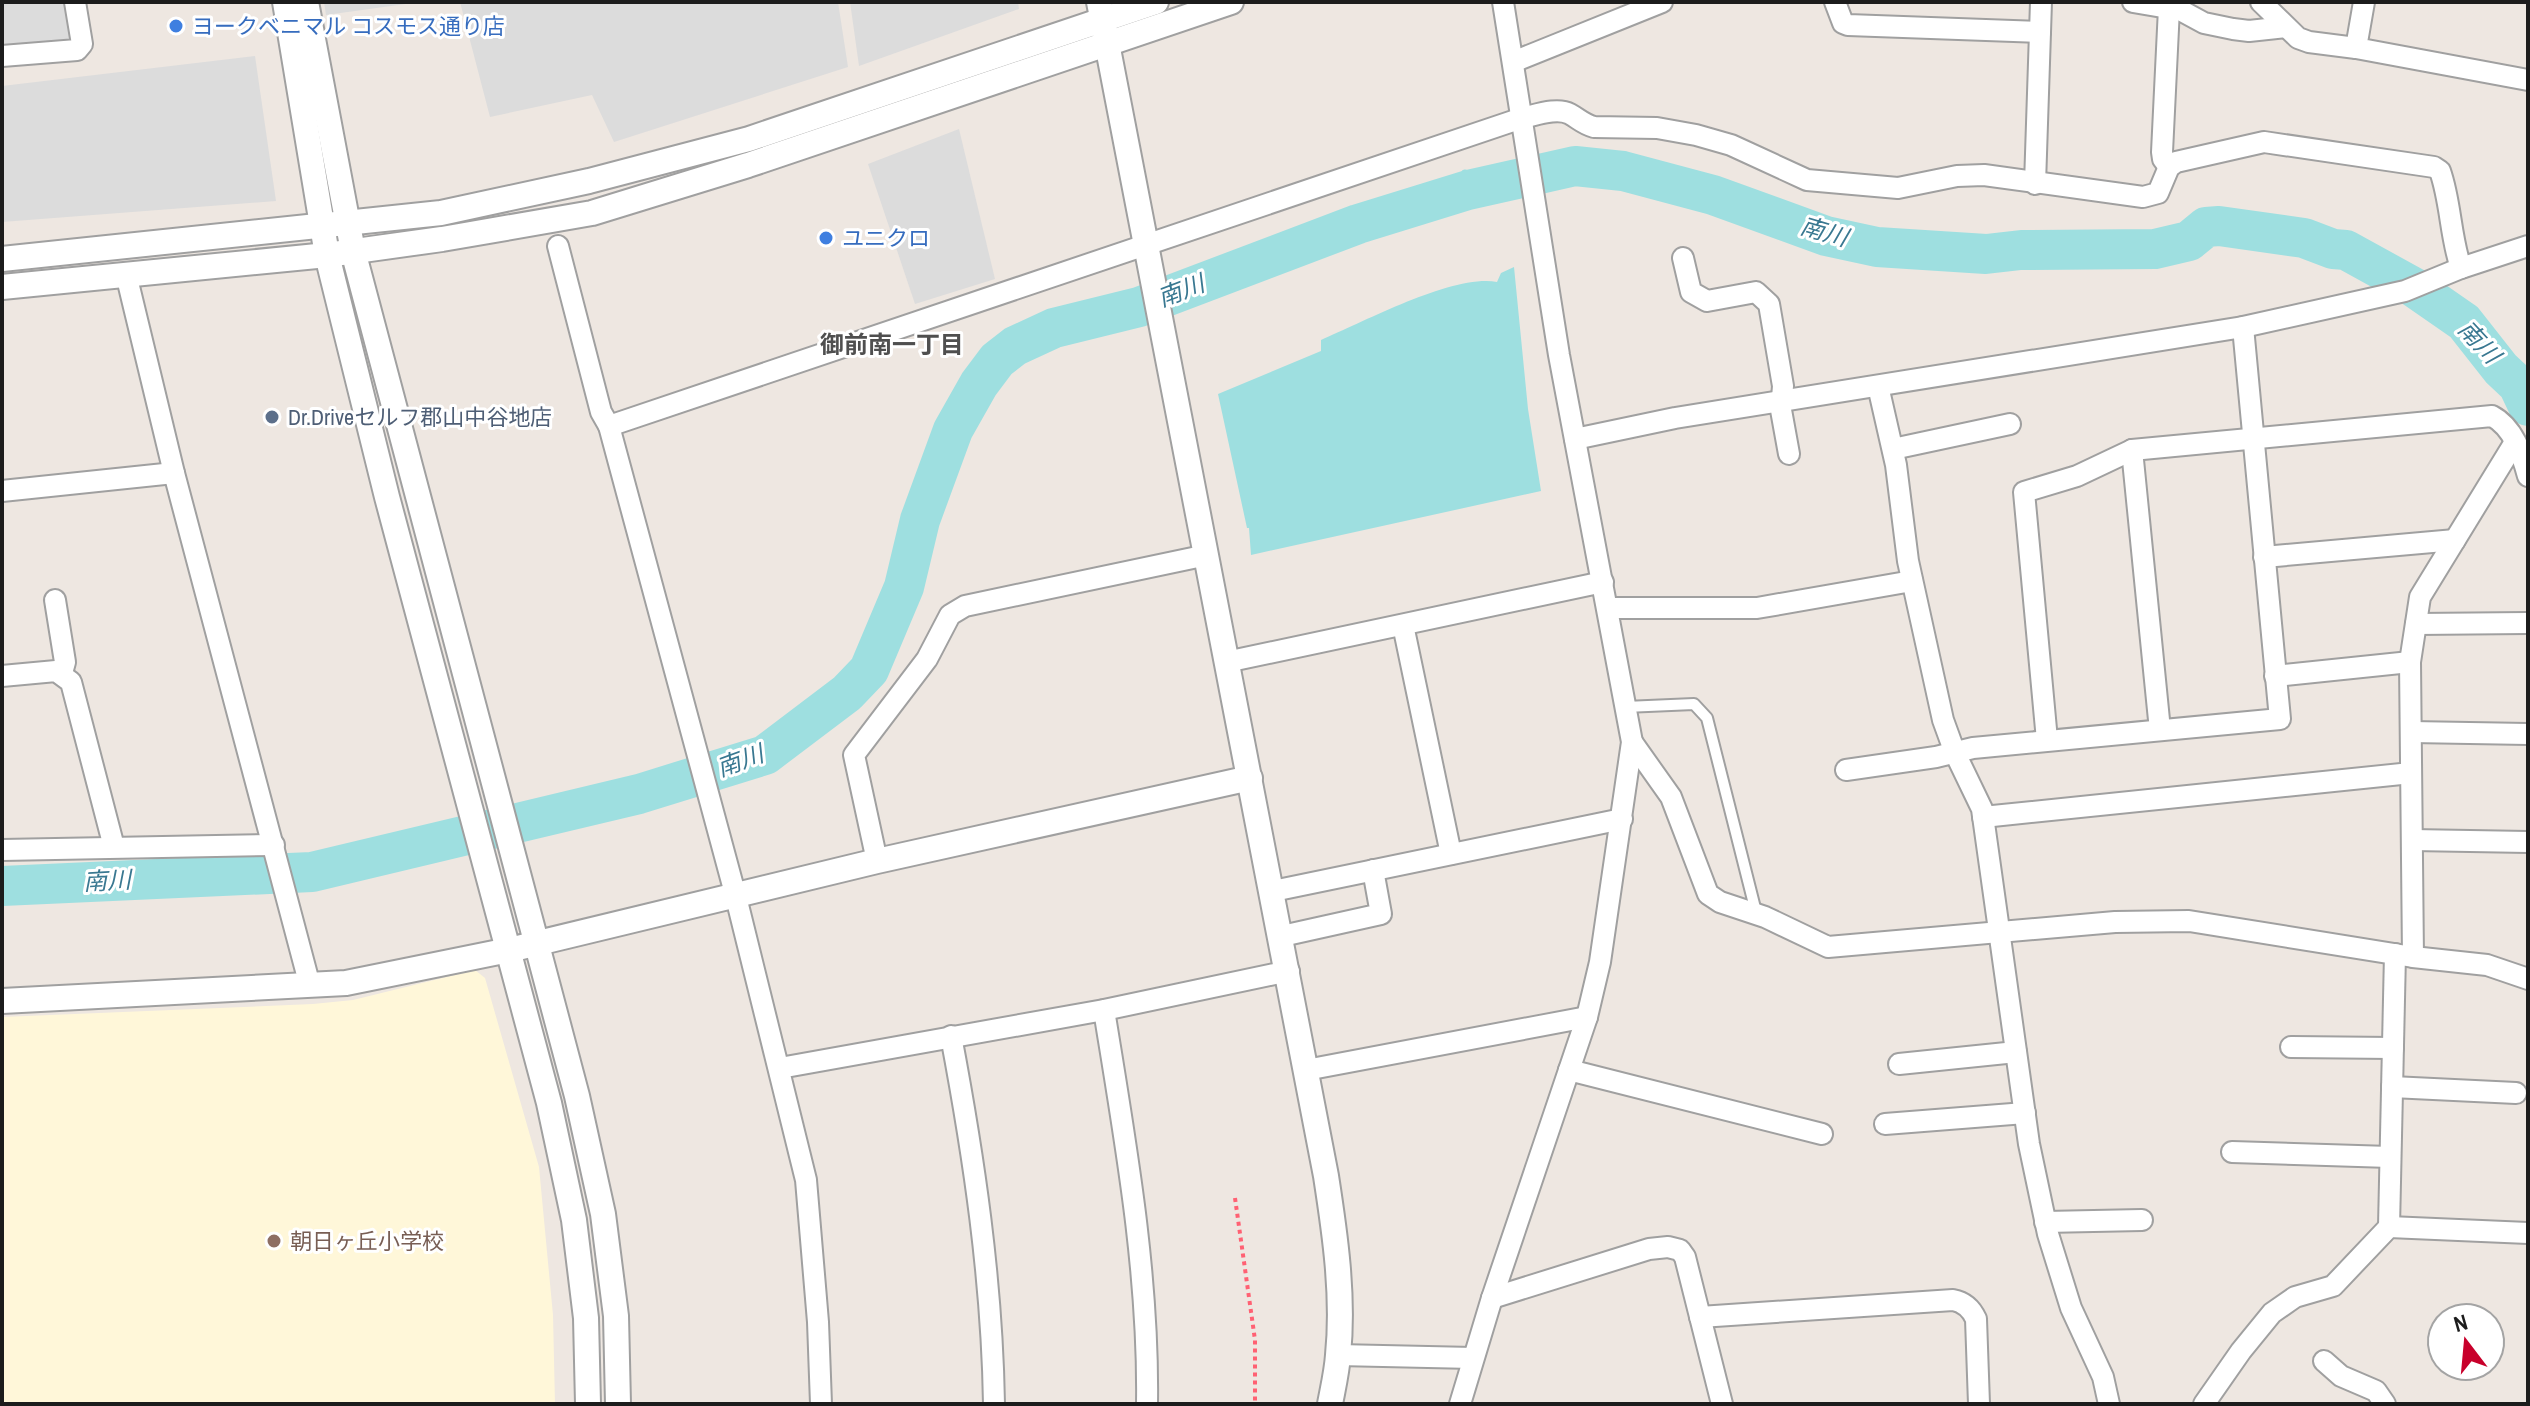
<svg xmlns="http://www.w3.org/2000/svg" width="2530" height="1406" font-family="'Archivo Narrow','Noto Sans JP',sans-serif">
  <style>
    .education { fill: #fff7d9 }
    .parking { fill: #dcdcdc }
    .water { fill: #9edfe0 }
    .lines { fill: none; stroke-linecap: round; stroke-linejoin: round }
    .stream { stroke: #9edfe0; stroke-width: 7 }
    .river { stroke: #9edfe0; stroke-width: 40 }
    .service-casing { stroke: #a0a0a0; stroke-width: 14 }
    .minor-casing { stroke: #a0a0a0; stroke-width: 24 }
    .tertiary-casing { stroke: #a0a0a0; stroke-width: 28 }
    .path { stroke: #ff6173; stroke-width: 4; stroke-dasharray: 4 4; stroke-linecap: butt }
    .service { stroke: #fff; stroke-width: 10 }
    .minor { stroke: #fff; stroke-width: 20 }
    .tertiary { stroke: #fff; stroke-width: 24 }
    .shop-dot { fill: #3f7fe0; stroke: #fff; stroke-width: 3 }
    .service-dot { fill: #5c6f8a; stroke: #fff; stroke-width: 3 }
    .education-dot { fill: #8d6e63; stroke: #fff; stroke-width: 3 }
    .labels { text-anchor: middle; stroke-width: 6; stroke-linejoin: round; paint-order: stroke }
    .shop-label { font-size: 22px; fill: #366cbe; stroke: #fff; text-anchor: start }
    .service-label { font-size: 22px; fill: #4e5e75; stroke: #fff; text-anchor: start }
    .education-label { font-size: 22px; fill: #785e54; stroke: #fff; text-anchor: start }
    .water-label { font-size: 24px; font-style: italic; fill: #397891; stroke: #fff }
    .neighbourhood-label { font-size: 24px; font-weight: bold; fill: #4f4f4f; stroke: #fff }
  </style>
  <rect width="100%" height="100%" fill="#eee7e1"/>
  <polygon class="education" points="475,970 485,978 539,1167 553,1315 555,1404 2,1404 2,1017 313,1004 353,1000"/>
  <g class="parking">
    <polygon points="2,2 70,2 77,44 2,49"/>
    <polygon points="324,2 420,2 326,15"/>
    <polygon points="460,2 838,2 848,67 614,142 592,95 490,117"/>
    <polygon points="850,2 1018,2 1019,9 859,66"/>
    <polygon points="255,56 276,201 2,222 2,86"/>
    <polygon points="959,129 995,279 915,304 868,164"/>
  </g>
  <path class="water" d="M1514,267L1528,409L1541,491L1251,555L1249,528H1247L1218,394L1321,351V340C1364,322 1453,274 1497,282L1501,273Z"/>
  <g class="lines">
    <polyline class="stream" points="1465,173 1468,190"/>
    <polyline class="river" points="2,886 312,872 639,794 765,755 847,693 869,670 904,587 920,520 953,430 979,384 997,360 1015,346 1054,328 1139,307 1358,224 1468,190 1575,166 1623,171 1713,195 1826,236 1877,247 1986,254 2021,250 2155,249 2189,241 2206,227 2219,226 2304,238 2333,249 2346,250 2415,288 2464,322 2501,369 2518,385 2528,406"/>
    <g class="service-casing">
      <polyline id="service" points="1625,707 1694,704 1707,718 1756,912"/>
    </g>
    <g class="minor-casing">
      <g id="minor">
        <polyline points="1835,2 1843,23 1848,25 2040,32"/>
        <polyline points="2133,2 2180,10 2204,23 2233,29 2249,31 2286,27"/>
        <polyline points="2261,2 2298,38 2309,42 2356,48"/>
        <polyline points="2364,2 2356,48 2528,80"/>
        <polyline points="2,56 77,50 82,44 75,2"/>
        <polyline points="1513,62 1662,2"/>
        <polyline points="2169,167 2163,159 2162,152 2169,8"/>
        <polyline points="2035,184 2041,2"/>
        <polyline points="558,246 601,412 609,426"/>
        <polyline points="1683,258 1691,292 1707,301 1756,292 1769,304 1783,386 1781,410 1789,454"/>
        <polyline points="126,274 174,473 310,986"/>
        <polyline points="1878,386 1896,465 1908,561 1943,720 1955,753 1982,809 2029,1144 2048,1234 2071,1308 2103,1377 2109,1404"/>
        <polyline points="1575,439 1675,418 2243,327 2405,291 2461,268 2528,246"/>
        <polyline points="1893,449 2010,424"/>
        <polyline points="2132,450 2160,730"/>
        <polyline points="2,491 174,473"/>
        <polyline points="2264,557 2455,540"/>
        <polyline points="55,600 65,662 62,673"/>
        <polyline points="1608,608 1757,608 1912,581"/>
        <polyline points="2416,624 2528,623"/>
        <polyline points="1403,625 1451,854"/>
        <polyline points="1226,662 1603,582"/>
        <polyline points="2,676 56,671 71,682 114,847"/>
        <polyline points="2275,676 2410,662"/>
        <polyline points="2411,732 2528,734"/>
        <path d="M2047,740L2024,492L2077,476L2132,450L2492,416C2513,427 2522,454 2528,476"/>
        <polyline points="1632,742 1671,797 1708,894 1720,902 1765,917 1828,947 2115,922 2189,921 2413,957 2487,965 2528,979"/>
        <polyline points="1846,770 1936,757 1973,748 2280,719 2243,327"/>
        <polyline points="1983,817 2411,773"/>
        <polyline points="2412,840 2528,842"/>
        <polyline points="2,850 274,845"/>
        <polyline points="877,861 854,755 927,659 950,615 965,606 1207,555"/>
        <polyline points="1273,891 1622,819"/>
        <polyline points="1282,936 1381,914 1373,870"/>
        <polyline points="2413,957 2410,662 2420,597 2515,442"/>
        <path d="M1104,1010C1125,1140 1149,1272 1147,1404"/>
        <path d="M951,1036C974,1158 992,1279 994,1404"/>
        <polyline points="2291,1047 2393,1048"/>
        <polyline points="1899,1064 2016,1052"/>
        <polyline points="780,1068 1104,1010 1289,971"/>
        <polyline points="1306,1070 1587,1017"/>
        <polyline points="1569,1070 1822,1134"/>
        <polyline points="2392,1087 2516,1093"/>
        <polyline points="1885,1124 2025,1113"/>
        <polyline points="2232,1152 2390,1157"/>
        <polyline points="2045,1222 2142,1220"/>
        <polyline points="2389,1227 2395,954"/>
        <polyline points="1492,1298 1649,1249 1668,1247 1680,1250 1685,1257 1722,1404"/>
        <path d="M1700,1317L1953,1300C1964,1302 1971,1308 1976,1319L1979,1404"/>
        <polyline points="1338,1355 1473,1358"/>
        <polyline points="2324,1361 2341,1376 2376,1391 2385,1404"/>
        <path d="M821,1404L818,1322L806,1180L736,897L609,426L1522,118C1536,115 1557,107 1570,114C1579,119 1583,124 1594,127L1657,128L1696,135L1731,145L1807,180L1898,188L1957,176L1984,175L2143,197L2158,193L2169,167L2176,162L2264,142L2434,167L2440,171C2451,202 2450,236 2461,268"/>
        <polyline points="1460,1404 1492,1298 1587,1017 1600,962 1632,742 1559,355 1503,2"/>
        <polyline points="2204,1404 2241,1351 2272,1313 2295,1297 2333,1286 2389,1227 2528,1233"/>
      </g>
    </g>
    <g class="tertiary-casing">
      <g id="tertiary">
        <polyline points="285,2 327,255 387,497 549,1103 574,1220 586,1318 588,1404"/>
        <polyline points="306,2 353,251 577,1096 603,1214 616,1316 618,1404"/>
        <path d="M1099,2L1326,1176C1335,1234 1344,1296 1338,1355C1337,1371 1333,1388 1330,1404"/>
        <polyline points="2,259 441,213 589,181 749,139 1156,2"/>
        <polyline points="2,287 327,255 442,239 592,213 748,165 1231,2"/>
        <polyline points="2,1001 346,983 509,950 877,861 1250,778"/>
      </g>
    </g>
    <polyline class="path" points="1235,1198 1255,1340 1255,1404"/>
    <use href="#service" class="service"/>
    <use href="#minor" class="minor"/>
    <use href="#tertiary" class="tertiary"/>
  </g>
  <g class="shop-dot">
    <circle cx="176" cy="26" r="8"/>
    <circle cx="826" cy="238" r="8"/>
  </g>
  <circle class="service-dot" cx="272" cy="417" r="8"/>
  <circle class="education-dot" cx="274" cy="1241" r="8"/>
  <g class="labels">
    <g class="shop-label">
      <text x="192" y="34">ヨークベニマル コスモス通り店</text>
      <text x="842" y="246">ユニクロ</text>
    </g>
    <g class="service-label">
      <text x="288" y="425">Dr.Driveセルフ郡山中谷地店</text>
    </g>
    <g class="education-label">
      <text x="290" y="1249">朝日ヶ丘小学校</text>
    </g>
    <g class="water-label">
      <text transform="translate(1824 232) rotate(16)" y="8">南川</text>
      <text transform="translate(1181 291) rotate(-21)" y="8">南川</text>
      <text transform="translate(2479 342) rotate(47)" y="8">南川</text>
      <text transform="translate(740 761) rotate(-20)" y="8">南川</text>
      <text transform="translate(107 881) rotate(-3)" y="8">南川</text>
    </g>
    <g class="neighbourhood-label">
      <text x="892" y="353">御前南一丁目</text>
    </g>
  </g>
  <rect width="2530" height="1406" fill="none" stroke="#1c1c1c" stroke-width="8"/>
  <g transform="translate(2466 1342) rotate(344)"><circle r="38" fill="#ffffff" stroke="#a4a4a4" stroke-width="2"/>
  <path d="M0-6L14 30L0 20L-14 30Z" fill="#c8002b"/>
  <text y="-12" font-size="22" font-weight="bold" text-anchor="middle" fill="#1c1c1c">N</text>
  </g>
</svg>
